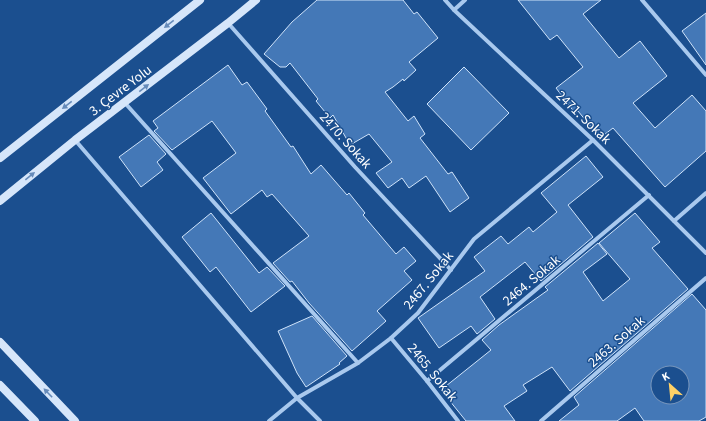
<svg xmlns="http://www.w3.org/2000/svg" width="706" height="421" font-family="'Source Sans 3',sans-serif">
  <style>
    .building { fill: #4478b7; stroke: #cfe3fa; fill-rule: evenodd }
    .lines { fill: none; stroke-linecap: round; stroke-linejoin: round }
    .street { stroke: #a9c9ee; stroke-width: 4 }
    .secondary { stroke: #d6e6fa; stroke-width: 8 }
    .oneway { fill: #668bba }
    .labels { text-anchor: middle; stroke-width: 3; stroke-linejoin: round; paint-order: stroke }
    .street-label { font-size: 14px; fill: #fff; stroke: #1b4f8f }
  </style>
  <rect width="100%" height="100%" fill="#1b4f8f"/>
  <g class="building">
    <polygon points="317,0 403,0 414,14 417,12 438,38 409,62 416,70 404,81 403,79 393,87 385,92 408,121 414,116 425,134 420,138 448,174 452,172 469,198 450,212 426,176 409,188 402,178 388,188 376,173 392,162 369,134 350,145 333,115 330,118 316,101 318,99 290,63 286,67 280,67 264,54 292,22"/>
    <polygon points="518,0 601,0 583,14 619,58 640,41 667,76 633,103 655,128 692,95 706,111 706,151 665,187 613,128 600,138 578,111 575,113 556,88 583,67 557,35 550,40"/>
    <polygon points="706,13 706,65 682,31"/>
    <polygon points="228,65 242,85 247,82 267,109 265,111 291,147 293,146 311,174 321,165 347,195 349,193 365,213 363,215 396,254 404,247 416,261 404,271 412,280 377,311 386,321 352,351 309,303 292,281 290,282 273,263 309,236 272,194 267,197 262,190 231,214 203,178 236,153 212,121 172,150 154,131 158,128 153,121"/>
    <polygon points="464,67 509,113 471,150 427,104"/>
    <polygon points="149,135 166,154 157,162 163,170 141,187 119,157"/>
    <polygon points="586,156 603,177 568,205 593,237 541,281 525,262 480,297 495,319 477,334 471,326 439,348 418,318 485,271 474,257 501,236 508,244 529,227 533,232 557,212 541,193"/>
    <polygon points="211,213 259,273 267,267 285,286 251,312 216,267 210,272 182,237"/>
    <polygon points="635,213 660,242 652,248 688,289 570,391 552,367 523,385 527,391 504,406 515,421 466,421 441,390 491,350 482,340 499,325 548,290 545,287 598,243 607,254 583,272 603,301 630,279 599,243"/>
    <path d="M692,294L706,310V417L699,421H644L635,408L617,421H559L579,405L574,397ZM658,373H682V397H658Z"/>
    <polygon points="312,316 347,356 339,363 340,364 306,387 297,373 278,331"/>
  </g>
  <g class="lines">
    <g class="street">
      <polyline points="445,0 454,10 593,140 706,253"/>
      <polyline points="642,0 706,75"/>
      <polyline points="454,10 465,0"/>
      <polyline points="228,23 355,167 451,270"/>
      <polyline points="125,103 358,363"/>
      <polyline points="75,140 297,398 320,421"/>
      <polyline points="674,221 706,193"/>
      <polyline points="391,338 427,381 458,421"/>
      <polyline points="427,381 649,195"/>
      <polyline points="269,421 297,398 358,363 391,338 418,313 474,239 593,140"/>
      <polyline points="541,421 706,278"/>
    </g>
    <g class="secondary">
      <polyline points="0,158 200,0"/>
      <polyline points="0,201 75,140 228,23 256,0"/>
      <polyline points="0,342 75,421"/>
      <polyline points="0,385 35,421"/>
    </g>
  </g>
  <defs><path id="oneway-solid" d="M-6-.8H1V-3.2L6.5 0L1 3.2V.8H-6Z"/></defs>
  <g class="oneway">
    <use href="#oneway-solid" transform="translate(169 24) rotate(142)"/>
    <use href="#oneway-solid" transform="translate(144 88) rotate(-38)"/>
    <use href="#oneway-solid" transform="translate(67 105) rotate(142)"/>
    <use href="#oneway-solid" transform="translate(30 176) rotate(-39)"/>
    <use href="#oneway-solid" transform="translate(48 393) rotate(-134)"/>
  </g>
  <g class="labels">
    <g class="street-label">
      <text transform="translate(120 90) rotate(-37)" y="5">3. Çevre Yolu</text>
      <text transform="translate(584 117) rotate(44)" y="5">2471. Sokak</text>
      <text transform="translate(346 140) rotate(48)" y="5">2470. Sokak</text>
      <text transform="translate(428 280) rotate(-51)" y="5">2467. Sokak</text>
      <text transform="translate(531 280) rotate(-40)" y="5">2464. Sokak</text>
      <text transform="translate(616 341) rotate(-41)" y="5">2463. Sokak</text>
      <text transform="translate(433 372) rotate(51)" y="5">2465. Sokak</text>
    </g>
  </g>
  <g transform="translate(670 385) rotate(333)"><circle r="19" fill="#1b4f8f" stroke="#7695bc"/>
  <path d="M0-3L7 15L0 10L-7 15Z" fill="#ffd166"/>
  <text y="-6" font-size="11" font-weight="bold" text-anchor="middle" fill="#ffffff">K</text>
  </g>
</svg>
